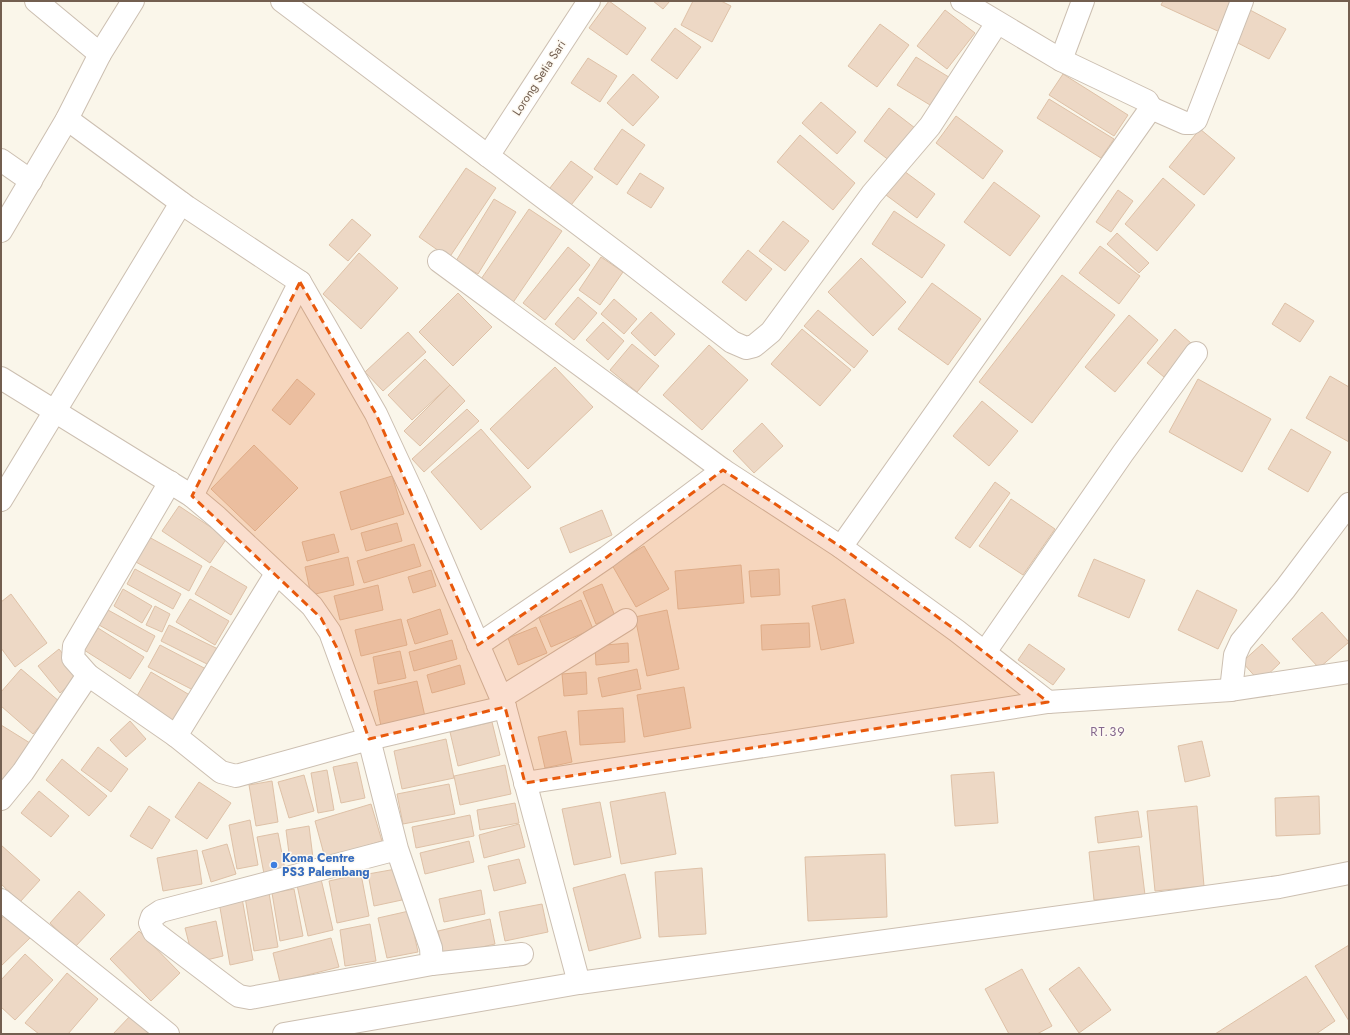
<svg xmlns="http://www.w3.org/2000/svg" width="1350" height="1035" font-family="Jost,sans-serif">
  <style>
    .building { fill: #edd8c5; stroke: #dec1a7 }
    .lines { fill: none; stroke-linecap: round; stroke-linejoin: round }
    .minor-casing { stroke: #ccbfb1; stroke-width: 24 }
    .minor { stroke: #fff; stroke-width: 22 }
    .marked { fill: #e8590c; fill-opacity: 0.2; stroke: #e8590c; stroke-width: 3; stroke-dasharray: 8 5; stroke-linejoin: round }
    .shop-dot { fill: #3f7fe0; stroke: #fdf9f1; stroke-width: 1.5 }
    .labels { text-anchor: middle; stroke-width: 3; stroke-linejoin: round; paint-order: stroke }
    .street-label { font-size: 12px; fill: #735f50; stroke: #fdf9f1 }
    .shop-label { font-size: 12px; font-weight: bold; fill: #366cbe; stroke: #fdf9f1; text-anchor: start }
    .neighbourhood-label { font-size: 13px; letter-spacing: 1px; fill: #85688e; stroke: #fdf9f1 }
  </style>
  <rect width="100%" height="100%" fill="#faf6ea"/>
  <g class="building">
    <polygon points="609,1 646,28 627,55 589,28"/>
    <polygon points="653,1 670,1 663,9"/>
    <polygon points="693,1 721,1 731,6 712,42 681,25"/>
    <polygon points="1163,1 1231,1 1222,33 1161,5"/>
    <polygon points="945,10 975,33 947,69 917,46"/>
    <polygon points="1250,10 1286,29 1269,59 1234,41"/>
    <polygon points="880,24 909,45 877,87 848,66"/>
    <polygon points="675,28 701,47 677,79 651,60"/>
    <polygon points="916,57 952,79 935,108 897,85"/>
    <polygon points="588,58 617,76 600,102 571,83"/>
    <polygon points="633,74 659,97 633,126 607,103"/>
    <polygon points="1063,74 1128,115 1114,136 1049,95"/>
    <polygon points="1049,99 1114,139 1101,158 1037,118"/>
    <polygon points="821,102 856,132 837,154 802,123"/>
    <polygon points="889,108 915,128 890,161 864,141"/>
    <polygon points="956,116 1003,151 983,179 936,143"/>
    <polygon points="622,129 645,145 617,185 594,169"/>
    <polygon points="1200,129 1235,158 1204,195 1169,167"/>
    <polygon points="800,135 855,183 833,210 777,162"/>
    <polygon points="571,161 593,177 568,209 546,193"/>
    <polygon points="466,168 496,188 449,258 419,237"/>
    <polygon points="904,171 935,194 917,218 886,195"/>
    <polygon points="640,173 664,188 651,208 627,193"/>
    <polygon points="1163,178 1195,205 1157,251 1125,224"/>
    <polygon points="994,182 1040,216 1010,256 964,222"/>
    <polygon points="1118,190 1133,201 1111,232 1096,222"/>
    <polygon points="494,199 516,212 478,274 456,261"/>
    <polygon points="529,209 562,231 512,304 479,282"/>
    <polygon points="894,211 945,245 922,278 872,244"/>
    <polygon points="352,219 371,235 348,261 329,245"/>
    <polygon points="783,221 809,241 785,271 759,251"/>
    <polygon points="1117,233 1149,263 1139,273 1107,244"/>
    <polygon points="1100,246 1140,276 1119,304 1079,273"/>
    <polygon points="568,247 590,265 545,320 523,303"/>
    <polygon points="748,250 772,269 746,301 722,282"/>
    <polygon points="359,253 398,288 361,329 323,294"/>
    <polygon points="601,257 623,272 600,305 579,290"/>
    <polygon points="861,258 906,302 873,336 828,292"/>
    <polygon points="1062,275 1115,315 1032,423 979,382"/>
    <polygon points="932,283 981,319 948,365 898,329"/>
    <polygon points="458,293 492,327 453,366 419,332"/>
    <polygon points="578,297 597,313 574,340 555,324"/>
    <polygon points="614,299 637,319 624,334 601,314"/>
    <polygon points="1285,303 1314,321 1300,342 1272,324"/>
    <polygon points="818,310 868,351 854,368 804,326"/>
    <polygon points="651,312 675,334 655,356 631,333"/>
    <polygon points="1129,315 1158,340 1115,392 1085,367"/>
    <polygon points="603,322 624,341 608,360 586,340"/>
    <polygon points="802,329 851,370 820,406 771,364"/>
    <polygon points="1175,329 1191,343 1164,377 1147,363"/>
    <polygon points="408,332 426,352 383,391 365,372"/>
    <polygon points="632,344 659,366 637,392 610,370"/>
    <polygon points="709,345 748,380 702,430 663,395"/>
    <polygon points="425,359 450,385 412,420 388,395"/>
    <polygon points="555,367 593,407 528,469 490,429"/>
    <polygon points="1330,376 1349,387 1349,442 1306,418"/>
    <polygon points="297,379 315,394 290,425 272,410"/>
    <polygon points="1198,379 1271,419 1242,472 1169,432"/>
    <polygon points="450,385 465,401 420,446 404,431"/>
    <polygon points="982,401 1018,431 989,466 953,436"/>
    <polygon points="467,409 479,421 424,472 412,459"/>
    <polygon points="762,423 783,446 754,473 733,451"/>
    <polygon points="481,429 531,487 481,530 431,472"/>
    <polygon points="1291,429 1331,452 1308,492 1268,469"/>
    <polygon points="254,445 298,488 255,531 211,489"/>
    <polygon points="392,476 404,514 351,530 340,492"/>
    <polygon points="995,482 1010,493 970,548 955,538"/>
    <polygon points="1011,499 1055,529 1023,575 979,546"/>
    <polygon points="179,506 227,538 210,563 162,531"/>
    <polygon points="602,510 612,535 570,553 560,528"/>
    <polygon points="397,523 402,541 366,551 361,533"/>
    <polygon points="334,534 339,552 307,561 302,542"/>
    <polygon points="147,536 202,566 189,591 134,561"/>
    <polygon points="414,544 421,566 364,583 357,561"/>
    <polygon points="644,546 669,589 636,607 612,565"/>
    <polygon points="348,557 354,585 311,595 305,567"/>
    <polygon points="1094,559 1145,580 1129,618 1078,596"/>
    <polygon points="741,565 744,603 678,609 675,571"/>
    <polygon points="211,566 247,587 231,615 195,594"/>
    <polygon points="135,569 181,594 173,609 127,584"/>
    <polygon points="779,569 780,595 751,597 749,571"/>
    <polygon points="431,570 436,586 413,593 408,577"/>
    <polygon points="602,584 615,616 596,624 583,592"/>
    <polygon points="378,585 383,610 340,620 334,596"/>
    <polygon points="123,589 152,606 142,623 114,606"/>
    <polygon points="1197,590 1237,610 1218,649 1178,630"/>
    <polygon points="11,594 47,643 15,667 1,648 1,602"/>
    <polygon points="190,599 229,621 215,645 176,622"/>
    <polygon points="845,599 854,643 821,650 812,606"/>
    <polygon points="581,600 593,629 551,647 539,618"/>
    <polygon points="155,606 170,614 162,632 146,625"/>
    <polygon points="440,609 448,634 415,644 407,620"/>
    <polygon points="108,610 155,636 147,652 99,625"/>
    <polygon points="667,610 679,669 647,676 635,617"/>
    <polygon points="1322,612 1349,642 1319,668 1292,639"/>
    <polygon points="401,619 407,645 361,656 355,630"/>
    <polygon points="809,623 810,647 762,650 761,625"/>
    <polygon points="169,625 218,649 209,665 161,641"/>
    <polygon points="536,627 547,653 518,665 508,638"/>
    <polygon points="98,628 144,657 130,679 84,650"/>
    <polygon points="452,640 457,659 414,671 409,652"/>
    <polygon points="628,643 629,662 596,665 595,646"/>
    <polygon points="1029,644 1065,669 1053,685 1018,660"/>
    <polygon points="1262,644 1280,663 1260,682 1242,662"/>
    <polygon points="160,645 208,670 197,692 148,667"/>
    <polygon points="59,649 80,676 60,693 38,666"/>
    <polygon points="400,651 406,678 378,684 373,657"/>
    <polygon points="460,665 465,684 432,693 427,675"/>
    <polygon points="21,669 60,702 33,734 1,706 1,692"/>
    <polygon points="637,669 641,689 602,697 598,678"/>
    <polygon points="151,672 193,697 176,726 134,701"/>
    <polygon points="586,672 587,694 564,696 562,674"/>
    <polygon points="417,681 426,721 382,731 374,691"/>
    <polygon points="684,687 691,728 644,737 637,695"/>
    <polygon points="623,708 625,742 580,745 578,711"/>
    <polygon points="130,721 146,739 126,757 110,740"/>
    <polygon points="492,722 500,755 458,766 450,732"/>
    <polygon points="1,725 30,743 5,785 1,783"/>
    <polygon points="566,731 572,762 545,768 538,737"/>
    <polygon points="446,739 454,778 402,789 394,751"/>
    <polygon points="1202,741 1210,776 1185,782 1178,746"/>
    <polygon points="98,747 128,769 111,792 81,770"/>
    <polygon points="62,759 107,796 89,816 46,780"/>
    <polygon points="357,762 365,798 341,803 333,767"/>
    <polygon points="505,765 511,794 460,805 454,776"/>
    <polygon points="327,770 334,810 318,813 311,773"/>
    <polygon points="994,772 998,823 955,826 951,775"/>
    <polygon points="304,775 314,811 289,818 278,782"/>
    <polygon points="272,781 278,822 256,826 249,785"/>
    <polygon points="199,782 231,803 207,839 175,817"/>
    <polygon points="449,784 455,814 403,824 397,794"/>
    <polygon points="39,791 69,816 51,837 21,813"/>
    <polygon points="665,792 676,854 621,864 610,802"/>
    <polygon points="1319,796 1320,834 1276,836 1275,798"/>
    <polygon points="600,802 611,857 574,865 562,809"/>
    <polygon points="515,803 519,823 480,830 477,810"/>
    <polygon points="371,804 382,841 325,858 315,821"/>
    <polygon points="149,806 170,820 152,849 130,836"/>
    <polygon points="1197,806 1204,886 1155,891 1147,811"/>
    <polygon points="1138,811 1142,837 1098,843 1095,817"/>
    <polygon points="470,815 474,836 416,848 412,827"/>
    <polygon points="250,820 258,865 237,869 229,825"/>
    <polygon points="519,824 525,847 484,858 479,835"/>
    <polygon points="309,826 313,858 290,861 286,830"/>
    <polygon points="278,833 286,875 265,879 257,837"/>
    <polygon points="469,841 474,862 425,874 420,853"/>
    <polygon points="227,844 236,874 211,882 202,851"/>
    <polygon points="1,845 40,880 20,902 1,884"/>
    <polygon points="1139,846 1145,895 1094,900 1089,852"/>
    <polygon points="197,850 202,884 163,891 157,858"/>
    <polygon points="885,854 887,917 808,921 805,857"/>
    <polygon points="519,859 526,883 494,891 488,866"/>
    <polygon points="702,868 706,934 659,937 655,872"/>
    <polygon points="396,869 402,900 374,906 368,874"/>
    <polygon points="361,874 369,916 337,923 329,881"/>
    <polygon points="625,874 641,938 589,951 573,888"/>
    <polygon points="321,879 333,930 308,936 297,885"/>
    <polygon points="268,887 278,947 254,951 244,891"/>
    <polygon points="294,889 303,936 280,941 272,893"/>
    <polygon points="481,890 485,914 444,922 439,899"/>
    <polygon points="79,891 105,915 75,947 50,923"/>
    <polygon points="242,898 253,960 230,965 219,902"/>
    <polygon points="542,904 548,932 505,941 499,912"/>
    <polygon points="409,911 418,952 387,958 378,918"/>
    <polygon points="6,913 30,938 1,966 1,919"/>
    <polygon points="490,919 495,944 443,956 438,931"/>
    <polygon points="216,921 223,956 194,963 185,928"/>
    <polygon points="370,924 376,961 345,966 340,930"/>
    <polygon points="139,931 180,973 151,1001 110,959"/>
    <polygon points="331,938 339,967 280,982 273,953"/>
    <polygon points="1349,945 1349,1021 1315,966"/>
    <polygon points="25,954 53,980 15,1020 1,1007 1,980"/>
    <polygon points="1079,967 1111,1010 1079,1033 1049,989"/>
    <polygon points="1022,969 1052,1026 1037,1034 1009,1034 985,989"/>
    <polygon points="67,973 98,999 68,1034 39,1034 25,1023"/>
    <polygon points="1306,976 1335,1021 1316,1034 1215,1034"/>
    <polygon points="131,1015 152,1034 113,1034"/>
  </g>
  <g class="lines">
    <g class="minor-casing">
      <g id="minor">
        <polyline points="36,1 100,54 133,1"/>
        <polyline points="282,1 629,262 732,342 746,348 754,346 771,332 872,194 930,126 997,23"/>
        <polyline points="1061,60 1083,1"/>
        <polyline points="1151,108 1185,123 1192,123 1196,120 1242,1"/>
        <polyline points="67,119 187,207 300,282 376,414 416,500 505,707 579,983"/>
        <polyline points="488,156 589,1"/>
        <polyline points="1,160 31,181"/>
        <polyline points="1,231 67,119 100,54"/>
        <polyline points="439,261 723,470 841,547 957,631 1048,702"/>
        <polyline points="1,378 192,496 217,517 312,606 330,632 369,739 397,849 431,948 432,964 250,998 239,996 233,992 154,932 150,923 152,917 161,911 397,849"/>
        <polyline points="170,482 74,646 73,658 88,675 176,736 221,772 236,776 369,739 505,707"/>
        <polyline points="192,496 300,282"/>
        <polyline points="1,500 181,203"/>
        <polyline points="841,547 1151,108 1147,101 1061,60 962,1"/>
        <polyline points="478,645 607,557 723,470"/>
        <polyline points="985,652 1123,453 1196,353"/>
        <polyline points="1231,690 1235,655 1241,642 1285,589 1349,504"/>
        <polyline points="501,698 626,620"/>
        <polyline points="176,736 276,574"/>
        <polyline points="525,783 1048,702 1231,690 1349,672"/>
        <polyline points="1,799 23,772 88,675"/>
        <polyline points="1,900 168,1034"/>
        <polyline points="432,964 522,954"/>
        <polyline points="284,1034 579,983 1279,887 1349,873"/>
      </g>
    </g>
    <use href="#minor" class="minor"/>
  </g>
  <path class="marked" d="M300,282L376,414L478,645L607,557L723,470L841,547L957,631L1048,702L525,783L505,707L369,739L337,648L321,618L192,496Z"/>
  <circle class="shop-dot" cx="274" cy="865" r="4"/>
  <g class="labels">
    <g class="street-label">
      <text transform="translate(539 78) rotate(-57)" y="4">Lorong Setia Sari</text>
    </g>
    <g class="shop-label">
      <text x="282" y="862">Koma Centre<tspan x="282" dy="14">PS3 Palembang</tspan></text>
    </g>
    <g class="neighbourhood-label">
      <text x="1108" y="736">RT.39</text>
    </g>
  </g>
  <rect width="1350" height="1035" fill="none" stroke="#735f50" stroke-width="4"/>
</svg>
